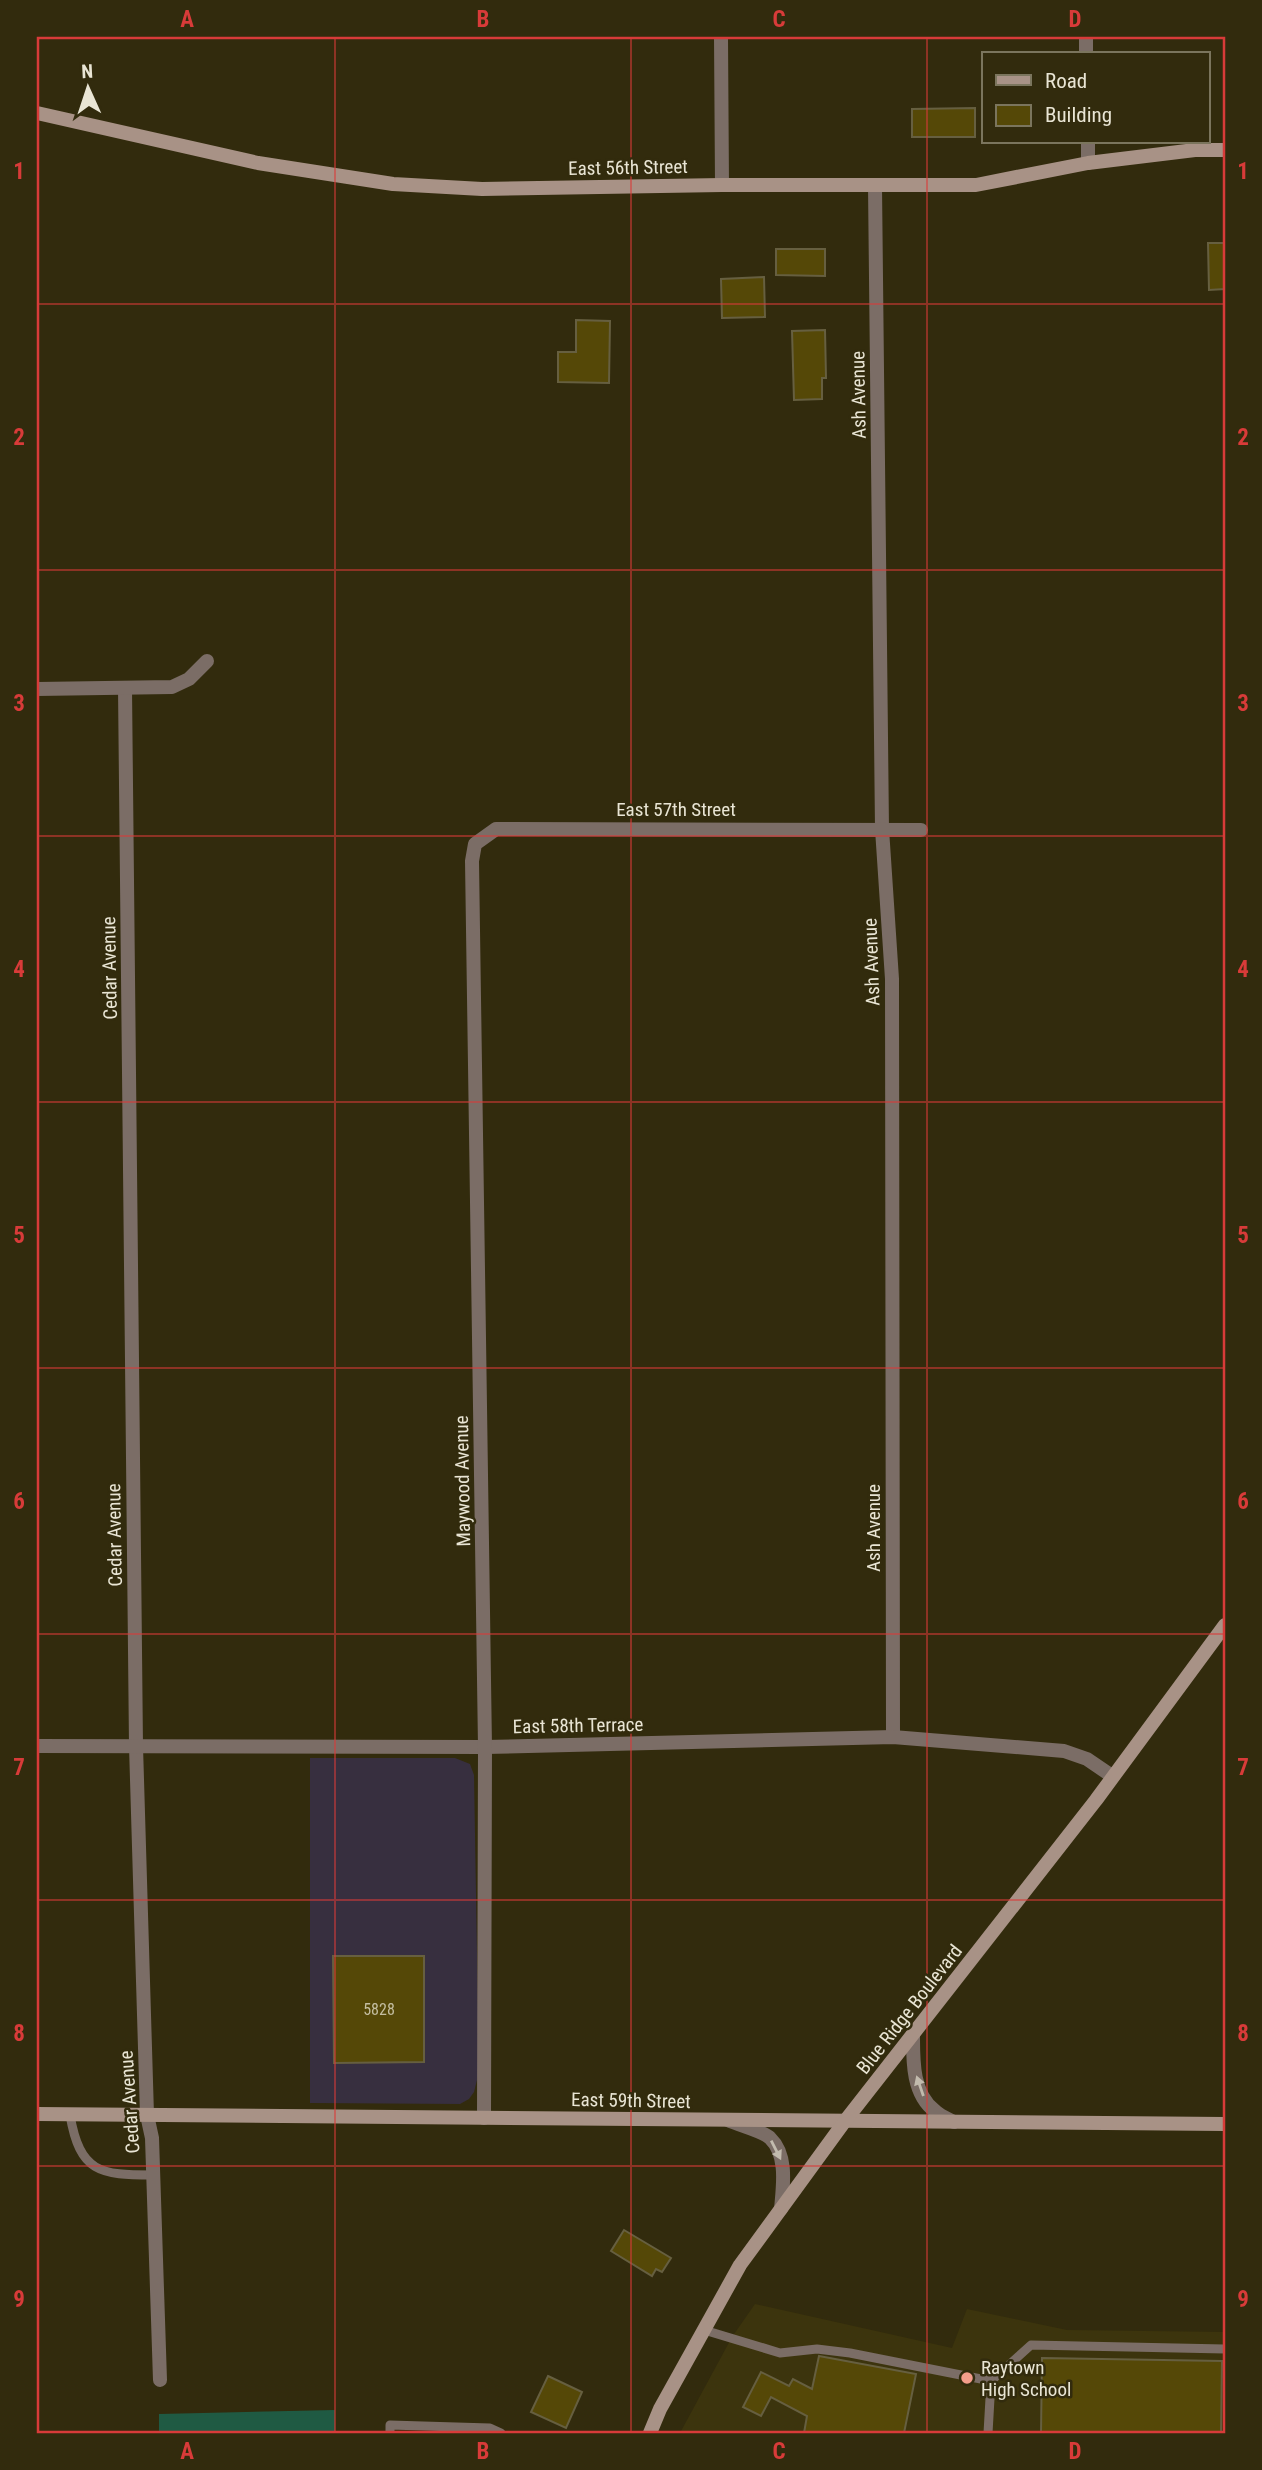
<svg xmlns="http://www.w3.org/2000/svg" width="1262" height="2470" font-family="'Roboto Condensed',sans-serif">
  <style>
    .industrial { fill: #372f3f }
    .built { fill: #3c340d }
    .green { fill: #1f5a43 }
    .building { fill: #554807; stroke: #665f40; stroke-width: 2 }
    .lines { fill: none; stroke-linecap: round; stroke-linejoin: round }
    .lane { stroke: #7b6d66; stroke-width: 9 }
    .street { stroke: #7b6d66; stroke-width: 14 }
    .secondary { stroke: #a89286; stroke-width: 14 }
    .oneway { fill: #c2bbae }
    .grid { fill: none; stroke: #d83b39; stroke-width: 2; stroke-opacity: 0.55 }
    .poi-dot { fill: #f49d8b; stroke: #322b0d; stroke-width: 2.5 }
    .labels { text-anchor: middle; stroke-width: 5; stroke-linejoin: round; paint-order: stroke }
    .number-label { font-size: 16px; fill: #c4bea1 }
    .street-label { font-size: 19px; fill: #e9e5d4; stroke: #322b0d }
    .poi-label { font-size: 19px; fill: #e9e5d4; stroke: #322b0d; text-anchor: start }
    .neatline { fill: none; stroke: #d83b39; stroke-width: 2.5 }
    .grid-label { font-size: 23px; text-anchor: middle; font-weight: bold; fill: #d83b39 }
  </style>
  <rect width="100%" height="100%" fill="#322b0d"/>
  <polygon class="industrial" points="310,1758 455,1758 470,1764 474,1775 479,2072 474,2092 469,2099 460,2104 310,2103"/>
  <polygon class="built" points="755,2304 952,2348 967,2309 1067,2330 1225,2332 1225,2433 680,2433 732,2337"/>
  <polygon class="green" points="335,2410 335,2433 159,2433 159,2414"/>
  <g class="building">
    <polygon points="975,108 975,137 912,137 912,109"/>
    <polygon points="1208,243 1225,243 1225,289 1209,290"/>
    <polygon points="776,249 825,249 825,276 776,275"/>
    <polygon points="764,277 765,317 722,318 721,279"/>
    <polygon points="576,320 610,321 609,383 558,382 558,352 576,352"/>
    <polygon points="825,330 826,378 822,378 822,399 794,400 792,331"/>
    <polygon points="333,1956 424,1956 424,2062 334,2063"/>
    <polygon points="624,2230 671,2258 662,2272 656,2269 652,2276 611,2251"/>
    <polygon points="819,2356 916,2374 904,2433 804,2433 807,2416 771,2397 761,2416 743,2407 761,2372 789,2386 793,2379 812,2389"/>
    <polygon points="1042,2358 1222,2361 1221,2433 1041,2433"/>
    <polygon points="548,2376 582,2392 566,2428 531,2412"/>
  </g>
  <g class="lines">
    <g class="lane">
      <path d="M70,2115C80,2173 100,2175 153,2175"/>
      <polyline points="704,2330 780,2353 817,2349 850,2353 991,2381 1031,2345 1225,2349"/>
      <polyline points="390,2433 390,2425 490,2428 501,2433"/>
      <polyline points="988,2433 991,2381"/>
    </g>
    <g class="street">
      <polyline points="721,37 722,185"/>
      <polyline points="1086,37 1086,54"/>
      <polyline points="1088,142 1088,163"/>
      <polyline points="875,186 882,829 892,979 893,1737"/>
      <polyline points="125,688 136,1746 147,2115 152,2138 160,2380"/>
      <polyline points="37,689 172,687 189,679 207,661"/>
      <polyline points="37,1746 485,1747 893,1737 1064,1751 1087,1759 1112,1776"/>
      <path d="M913,2034C913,2060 912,2094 935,2111C940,2116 948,2119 954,2122"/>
      <polyline points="484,2118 485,1747 472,861 475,844 496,829 921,830"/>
      <path d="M728,2120C738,2125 763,2131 770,2138C788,2155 783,2186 781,2209"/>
    </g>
    <g class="secondary">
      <polyline points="37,113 258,163 393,184 482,189 722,185 976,185 1088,163 1195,150 1225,150"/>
      <polyline points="37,2114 1225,2124"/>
      <polyline points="650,2433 660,2409 740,2265 845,2121 1096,1800 1225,1625"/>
    </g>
  </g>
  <defs><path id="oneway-solid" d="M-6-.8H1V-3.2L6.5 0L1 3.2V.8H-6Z" transform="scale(1.75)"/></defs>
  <g class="oneway">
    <use href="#oneway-solid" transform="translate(920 2086) rotate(-109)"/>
    <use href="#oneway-solid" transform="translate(776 2150) rotate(63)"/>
  </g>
  <path class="grid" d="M335,37V2433M631,37V2433M927,37V2433M37,304H1225M37,570H1225M37,836H1225M37,1102H1225M37,1368H1225M37,1634H1225M37,1900H1225M37,2166H1225"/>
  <circle class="poi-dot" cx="967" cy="2378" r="7"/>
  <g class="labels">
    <g class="number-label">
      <text x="379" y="2015">5828</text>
    </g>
    <g class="street-label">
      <text transform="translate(628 167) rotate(-1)" y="7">East 56th Street</text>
      <text transform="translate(858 395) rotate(-91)" y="7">Ash Avenue</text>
      <text x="676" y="816">East 57th Street</text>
      <text transform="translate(871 962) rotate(-92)" y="7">Ash Avenue</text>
      <text transform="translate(109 968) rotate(-91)" y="7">Cedar Avenue</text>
      <text transform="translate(462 1481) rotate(-91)" y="7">Maywood Avenue</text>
      <text transform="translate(873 1528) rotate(-90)" y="7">Ash Avenue</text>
      <text transform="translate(114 1535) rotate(-91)" y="7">Cedar Avenue</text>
      <text transform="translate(578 1725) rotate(-1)" y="7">East 58th Terrace</text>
      <text transform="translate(909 2009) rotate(-52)" y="7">Blue Ridge Boulevard</text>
      <text transform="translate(631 2100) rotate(1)" y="7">East 59th Street</text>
      <text transform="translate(129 2102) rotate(-94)" y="7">Cedar Avenue</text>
    </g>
    <g class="poi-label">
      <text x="981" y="2374">Raytown<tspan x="981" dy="22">High School</tspan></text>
    </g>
  </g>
  <rect width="1262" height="2470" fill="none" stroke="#322b0d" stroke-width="77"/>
  <rect x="982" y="52" width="228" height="91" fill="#322b0d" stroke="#7b755d" stroke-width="2"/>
  <rect x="996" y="75" width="35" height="10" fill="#a89286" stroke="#7b755d" stroke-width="2"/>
  <text x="1045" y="88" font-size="21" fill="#e9e5d4">Road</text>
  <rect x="996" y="105" width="35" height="21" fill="#554807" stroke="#7b755d" stroke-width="2"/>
  <text x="1045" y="122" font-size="21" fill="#e9e5d4">Building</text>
  <g transform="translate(88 88) rotate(357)" stroke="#322b0d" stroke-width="5" paint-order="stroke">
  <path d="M0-5L12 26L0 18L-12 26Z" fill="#e9e5d4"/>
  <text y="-10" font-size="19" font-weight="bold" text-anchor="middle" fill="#e9e5d4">N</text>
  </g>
  <rect x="38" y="38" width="1186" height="2394" class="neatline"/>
  <g class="grid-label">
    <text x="187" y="27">A</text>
    <text x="483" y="27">B</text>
    <text x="779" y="27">C</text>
    <text x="1075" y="27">D</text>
    <text x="19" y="179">1</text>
    <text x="1243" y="179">1</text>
    <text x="19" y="445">2</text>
    <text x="1243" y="445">2</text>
    <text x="19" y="711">3</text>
    <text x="1243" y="711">3</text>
    <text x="19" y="977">4</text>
    <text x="1243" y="977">4</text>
    <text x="19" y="1243">5</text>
    <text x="1243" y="1243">5</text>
    <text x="19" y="1509">6</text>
    <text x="1243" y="1509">6</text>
    <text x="19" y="1775">7</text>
    <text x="1243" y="1775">7</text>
    <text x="19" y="2041">8</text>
    <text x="1243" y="2041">8</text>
    <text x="19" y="2307">9</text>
    <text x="1243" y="2307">9</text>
    <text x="187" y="2459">A</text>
    <text x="483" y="2459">B</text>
    <text x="779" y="2459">C</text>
    <text x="1075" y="2459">D</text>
  </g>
</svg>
